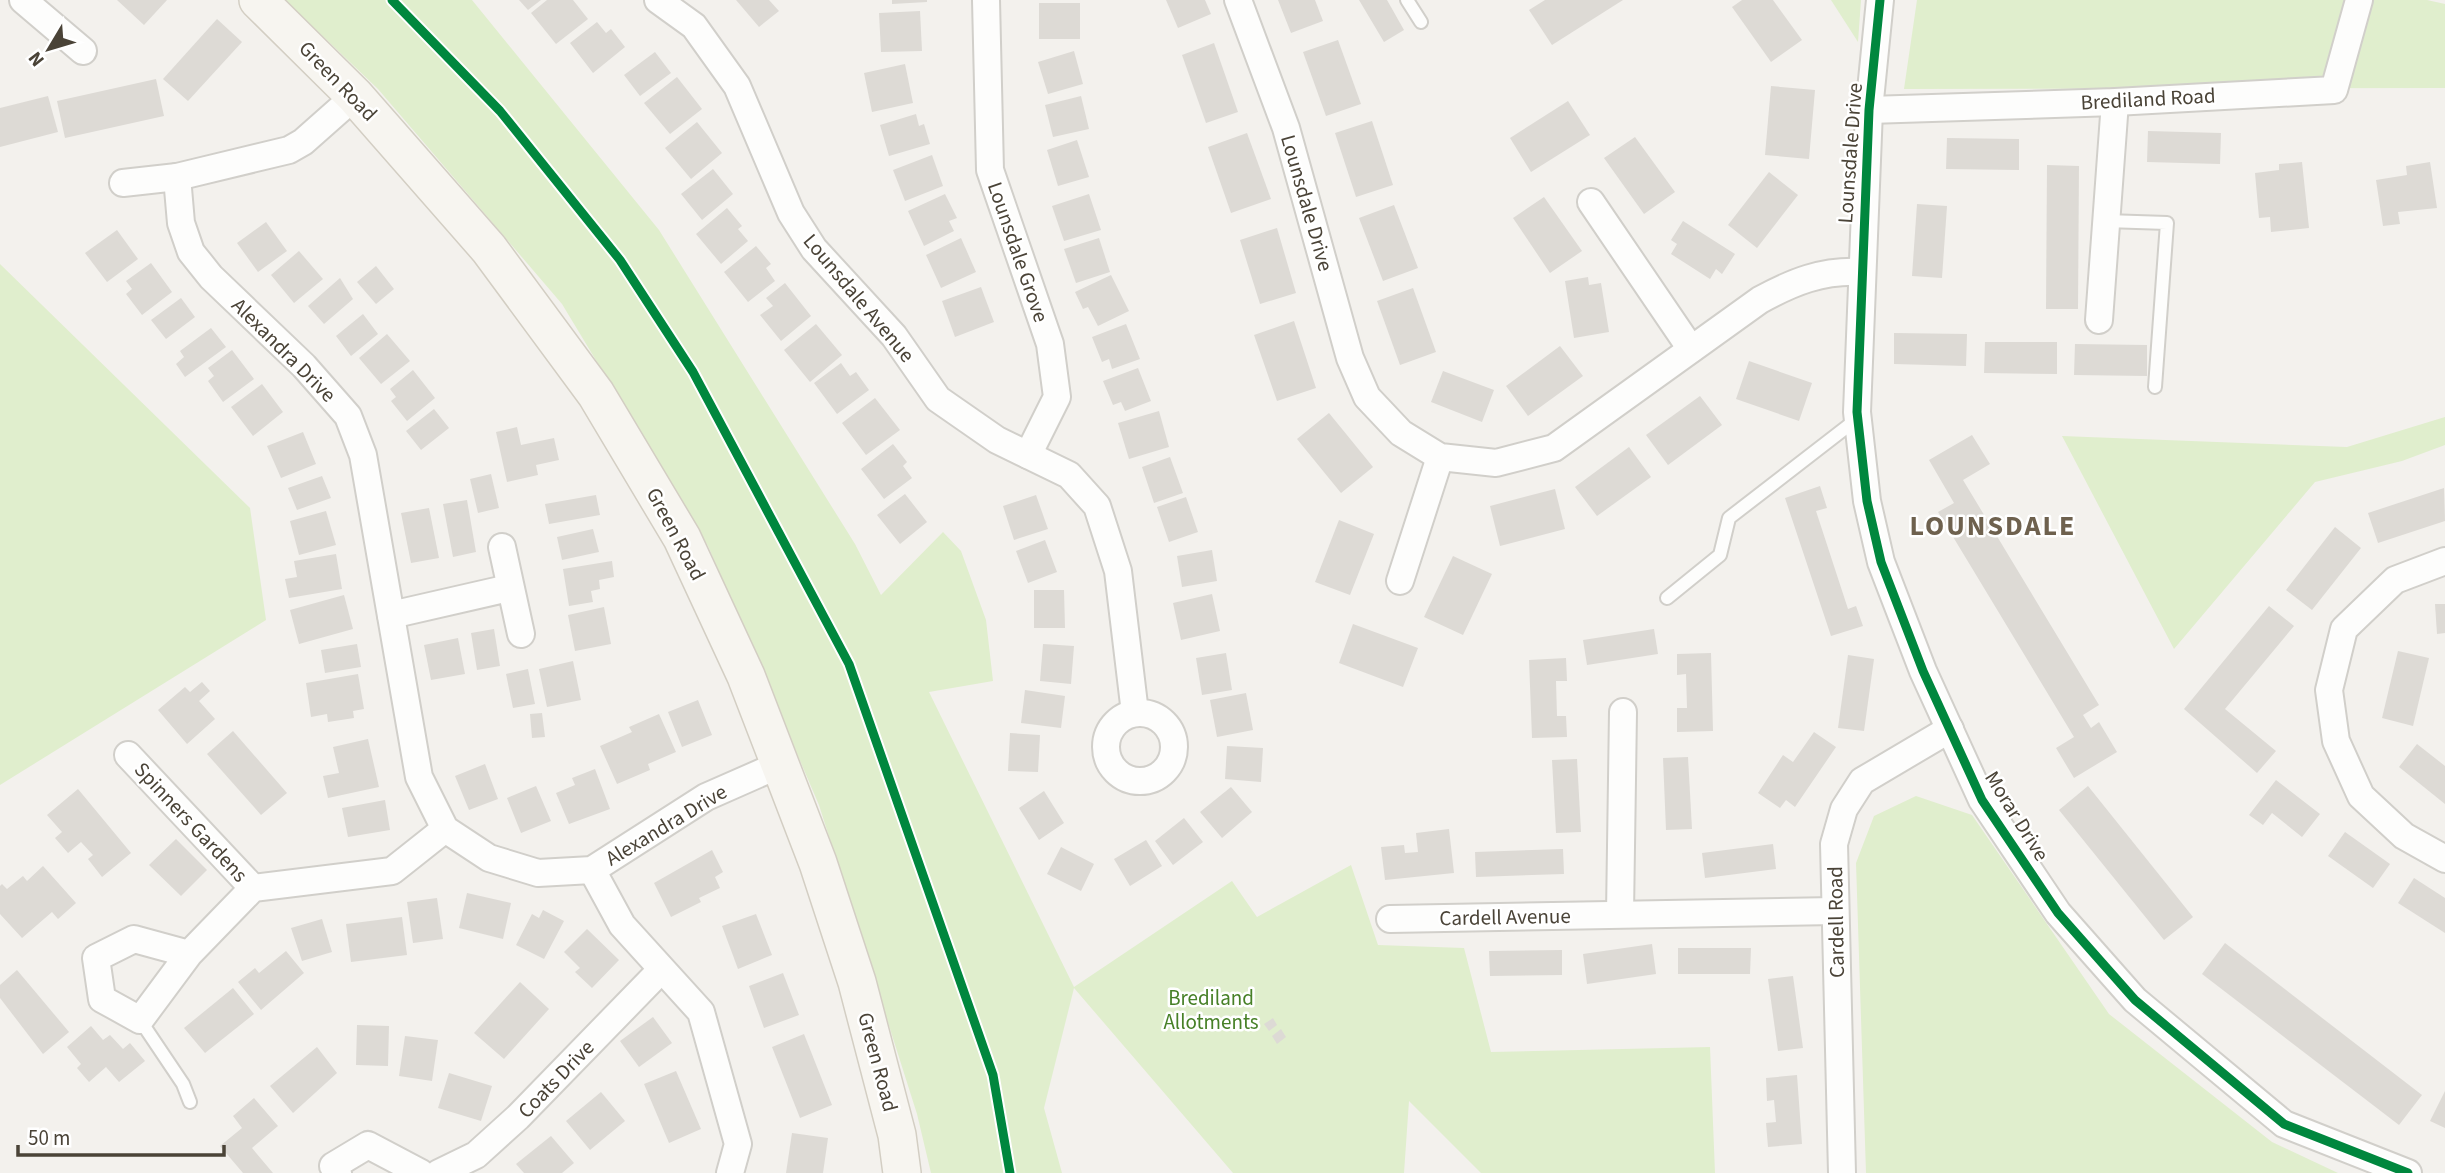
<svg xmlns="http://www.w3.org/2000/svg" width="2445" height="1173" font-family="'Source Sans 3',sans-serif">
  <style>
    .green { fill: #e0eecd }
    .building { fill: #dddad5 }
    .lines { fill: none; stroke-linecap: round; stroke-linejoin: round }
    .lane-casing { stroke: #d1cfca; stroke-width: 16 }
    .street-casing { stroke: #d1cfca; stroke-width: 30 }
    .secondary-casing { stroke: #d3cec3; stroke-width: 40 }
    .lane { stroke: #fdfdfc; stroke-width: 12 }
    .street { stroke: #fdfdfc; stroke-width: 26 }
    .secondary { stroke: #f7f5f0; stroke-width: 37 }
    .cycleway-casing { stroke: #fff; stroke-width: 13 }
    .cycleway { stroke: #00873e; stroke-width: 9 }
    .labels { text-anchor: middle; stroke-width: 5; stroke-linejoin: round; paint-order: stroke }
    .street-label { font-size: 21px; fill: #4a4337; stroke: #fff }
    .park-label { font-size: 21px; fill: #478027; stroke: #fff }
    .district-label { font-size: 28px; font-weight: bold; letter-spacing: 2px; fill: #6e614e; stroke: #fff }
  </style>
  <rect width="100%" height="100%" fill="#f3f1ed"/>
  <g class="green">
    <polygon points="285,0 472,0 659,230 855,544 881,595 943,532 961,551 986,620 993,681 929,692 1074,987 1232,881 1257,917 1351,865 1378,945 1464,948 1491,1052 1710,1047 1715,1173 1481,1173 1409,1101 1404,1173 1233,1173 1074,988 1044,1108 1062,1173 931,1173 917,1114 819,805 708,546 562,304 378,89"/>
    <polygon points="1831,0 1861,0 1858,42"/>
    <polygon points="1917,0 2427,0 2445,4 2445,88 1904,89"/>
    <polygon points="0,264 250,508 266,620 0,785"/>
    <polygon points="2445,417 2445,445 2402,461 2315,482 2174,649 2062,436 2347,447"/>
    <polygon points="1916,796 1972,815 2109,1014 2272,1142 2338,1173 1866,1173 1856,863 1874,816"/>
  </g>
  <g class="building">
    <polygon points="117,0 167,0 144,25"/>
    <polygon points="519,0 541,0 528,10"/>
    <polygon points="547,0 573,0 588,19 556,44 531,13"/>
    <polygon points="736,0 769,0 779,11 759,27"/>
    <polygon points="892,0 927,0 927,2 892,4"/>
    <polygon points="1166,0 1205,0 1211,14 1178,28"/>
    <polygon points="1278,0 1315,0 1323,21 1291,33"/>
    <polygon points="1359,0 1387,0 1404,30 1384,42"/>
    <polygon points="1545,0 1623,0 1552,45 1529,10"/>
    <polygon points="1742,0 1773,0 1802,40 1771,62 1732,7"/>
    <rect x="1039" y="3" width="41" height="36"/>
    <polygon points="920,11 922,51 881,52 879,13"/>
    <polygon points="217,19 242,42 188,101 163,79"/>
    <polygon points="597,22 606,33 611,29 625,47 593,73 570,43"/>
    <polygon points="1338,40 1361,104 1326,116 1303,52"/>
    <polygon points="1214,43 1238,112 1206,123 1182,55"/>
    <polygon points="1074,51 1083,84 1048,94 1038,62"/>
    <polygon points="655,52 671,73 640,96 624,75"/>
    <polygon points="905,64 913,103 872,112 864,73"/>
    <polygon points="677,77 702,109 670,134 644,103"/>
    <polygon points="156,79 164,116 65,138 57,101"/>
    <polygon points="1771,86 1815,90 1809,159 1765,155"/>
    <polygon points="48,96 58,132 0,147 0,108"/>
    <polygon points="1081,96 1089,129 1053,137 1045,105"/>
    <polygon points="1568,101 1590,135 1531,172 1510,138"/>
    <polygon points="916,114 919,126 924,124 930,144 889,156 880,125"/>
    <polygon points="1372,121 1393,185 1356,197 1335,133"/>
    <polygon points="697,122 722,153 691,179 665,148"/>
    <polygon points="2148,131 2221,133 2220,164 2147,162"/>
    <polygon points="1247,133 1271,199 1231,213 1208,147"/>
    <polygon points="1635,137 1675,192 1644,214 1604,158"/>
    <polygon points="1947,138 2019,139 2019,170 1946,169"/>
    <polygon points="1077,140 1089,177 1058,186 1047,150"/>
    <polygon points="932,155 943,186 905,201 893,170"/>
    <polygon points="2302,162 2309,228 2271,232 2270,217 2259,218 2255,173 2279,170 2279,164"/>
    <polygon points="2430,162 2437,208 2398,212 2400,224 2383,226 2376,180 2407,175 2406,166"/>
    <polygon points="2047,165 2079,166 2078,309 2046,309"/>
    <polygon points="713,169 733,194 702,220 681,194"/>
    <polygon points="1769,172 1798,195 1757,248 1728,225"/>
    <polygon points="945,194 957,218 949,221 954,231 924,246 908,211"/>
    <polygon points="1089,194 1101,230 1064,241 1052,206"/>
    <polygon points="1544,197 1582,251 1550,273 1513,218"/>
    <polygon points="1917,204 1947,206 1942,278 1912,276"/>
    <polygon points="1394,205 1418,268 1383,281 1359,218"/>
    <polygon points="727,208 742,226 738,229 748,241 721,264 696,234"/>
    <polygon points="1683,221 1735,254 1722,274 1716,269 1710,279 1671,254 1677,244 1671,240"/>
    <polygon points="266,222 287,251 258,272 237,243"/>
    <polygon points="1277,228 1296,293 1260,304 1240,240"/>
    <polygon points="117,230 138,259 107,282 85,253"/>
    <polygon points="961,238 976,272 941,288 926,255"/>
    <polygon points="1099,238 1110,272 1076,283 1064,249"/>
    <polygon points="756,246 771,264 766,268 775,281 748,302 724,272"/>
    <polygon points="299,251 323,279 294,303 271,275"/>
    <polygon points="151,263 172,292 142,315 126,294 132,289 126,281"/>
    <polygon points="376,266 394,289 376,304 357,282"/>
    <polygon points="1111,275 1129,311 1098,326 1088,307 1083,309 1075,292"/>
    <polygon points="1588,277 1589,285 1601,283 1609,332 1574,338 1565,281"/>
    <polygon points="340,278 353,299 324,324 308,306"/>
    <polygon points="785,283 811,316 781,341 760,315 773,306 766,298"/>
    <polygon points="981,287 994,322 955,337 942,301"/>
    <polygon points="1413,288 1436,352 1400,365 1377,301"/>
    <polygon points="181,298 195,317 166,339 151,320"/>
    <polygon points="363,314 378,334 351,356 336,336"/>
    <polygon points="1294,321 1316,388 1277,401 1254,335"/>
    <polygon points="816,324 842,355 810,382 784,350"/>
    <polygon points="1126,324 1140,359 1112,369 1109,359 1102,362 1092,337"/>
    <polygon points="211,328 226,347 185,377 176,364 184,357 180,351"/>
    <polygon points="1894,333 1967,334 1966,366 1894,364"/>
    <polygon points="387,334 410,361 381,384 359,358"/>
    <polygon points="1985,342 2057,342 2057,374 1984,373"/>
    <polygon points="2075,344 2147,345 2147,376 2074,375"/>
    <polygon points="1560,346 1583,376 1528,416 1506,386"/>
    <polygon points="232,350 254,379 223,402 208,381 214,376 208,368"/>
    <polygon points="1749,361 1812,383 1799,421 1736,399"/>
    <polygon points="841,363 850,376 856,372 869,390 837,414 814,383"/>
    <polygon points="1138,368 1151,401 1125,411 1121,402 1113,405 1103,381"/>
    <polygon points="413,370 435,398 407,421 391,401 396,397 390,389"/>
    <polygon points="1443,371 1494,390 1482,422 1431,402"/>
    <polygon points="262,384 283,412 253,436 231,407"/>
    <polygon points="1700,396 1722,425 1668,465 1646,435"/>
    <polygon points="875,398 900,430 866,455 842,423"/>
    <polygon points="434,409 449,428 421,450 406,431"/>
    <polygon points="1159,411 1169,447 1129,459 1118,423"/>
    <polygon points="1329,413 1373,467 1341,493 1297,439"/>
    <polygon points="517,427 521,445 554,438 559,460 536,465 538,475 507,482 496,432"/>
    <polygon points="303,432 316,464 281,478 267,446"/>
    <polygon points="1972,435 1990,464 1963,480 2099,705 2083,715 2091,728 2099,722 2117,752 2074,778 2056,748 2074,737 1938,512 1954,503 1929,460"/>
    <polygon points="893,444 907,462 903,466 912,478 884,499 861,469"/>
    <polygon points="1629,447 1651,477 1597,516 1575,487"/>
    <polygon points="1170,457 1183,493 1154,503 1142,467"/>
    <polygon points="491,474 499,508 478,513 470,479"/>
    <polygon points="322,476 331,498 297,510 288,488"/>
    <polygon points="1820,486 1827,508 1816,511 1848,609 1856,606 1863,626 1831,636 1785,498"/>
    <polygon points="2444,488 2445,521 2378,543 2368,513"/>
    <polygon points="1555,489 1565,529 1500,546 1490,506"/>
    <polygon points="905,494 927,522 900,544 877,515"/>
    <polygon points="596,495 600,515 549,524 545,504"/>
    <polygon points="1036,495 1048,529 1014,540 1003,506"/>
    <polygon points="1186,497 1198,532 1169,542 1157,507"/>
    <polygon points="467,500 476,552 453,557 443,504"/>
    <polygon points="429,508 439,558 411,563 401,513"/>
    <polygon points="326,511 336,545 299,555 290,521"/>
    <polygon points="1339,520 1374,534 1350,595 1315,582"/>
    <polygon points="2335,527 2361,548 2312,610 2286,590"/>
    <polygon points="593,529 599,552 562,560 557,537"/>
    <polygon points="1045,540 1057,572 1028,583 1016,551"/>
    <polygon points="1212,550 1217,581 1182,587 1177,556"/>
    <polygon points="336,554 342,589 289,598 285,579 297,577 294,561"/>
    <polygon points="1453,556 1492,574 1463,635 1424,617"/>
    <polygon points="612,561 614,577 599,580 600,589 591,591 593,602 569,606 563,569"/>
    <polygon points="1034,590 1064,590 1065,628 1034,628"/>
    <polygon points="1212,594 1220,631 1181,640 1173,603"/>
    <polygon points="344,595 353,629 299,644 290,610"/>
    <polygon points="2435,604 2445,604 2445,633 2437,634"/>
    <polygon points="2269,606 2294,626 2225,709 2276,751 2257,773 2184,709"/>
    <polygon points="604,607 611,644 575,651 568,615"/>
    <polygon points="1353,624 1418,648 1403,687 1339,663"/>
    <polygon points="494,629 500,666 477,670 471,633"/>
    <polygon points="1654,629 1658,654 1587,665 1583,640"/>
    <polygon points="458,638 465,674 431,680 424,645"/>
    <polygon points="357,644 361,667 325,673 321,650"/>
    <polygon points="1043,644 1074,646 1071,684 1040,681"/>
    <polygon points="2398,651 2429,658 2413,726 2382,718"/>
    <polygon points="1226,653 1232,690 1202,695 1196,658"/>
    <polygon points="1711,653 1713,731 1677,732 1677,708 1687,708 1686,674 1677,675 1677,654"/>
    <polygon points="1848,655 1874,659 1864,731 1838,728"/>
    <polygon points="1566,658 1567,681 1556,681 1557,716 1566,716 1567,737 1532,738 1529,660"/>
    <polygon points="573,661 581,700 547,707 539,669"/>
    <polygon points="528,669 535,704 513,708 506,674"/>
    <polygon points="358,674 364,709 353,711 354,718 328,722 327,714 311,717 306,683"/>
    <polygon points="202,682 210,691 199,701 215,719 187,744 158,710 185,687 190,692"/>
    <polygon points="1025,690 1065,696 1061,728 1021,723"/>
    <polygon points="1246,693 1253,730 1217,737 1210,700"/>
    <polygon points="698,700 712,735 682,747 668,712"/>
    <polygon points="542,713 545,737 532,738 530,714"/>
    <polygon points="659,714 676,752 648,764 650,770 617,784 600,746 632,732 629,727"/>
    <polygon points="233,731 287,793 261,815 207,754"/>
    <polygon points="1814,732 1836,747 1795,807 1786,800 1780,808 1758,793 1783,755 1793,762"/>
    <polygon points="1010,733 1040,735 1038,772 1008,771"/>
    <polygon points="368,739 379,787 328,798 323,776 339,773 333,747"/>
    <polygon points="2417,744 2445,766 2445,804 2399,767"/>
    <polygon points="1227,746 1263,748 1261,782 1225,779"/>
    <polygon points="1688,757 1692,829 1666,830 1663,758"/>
    <polygon points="1577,759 1581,832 1556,833 1552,760"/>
    <polygon points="485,764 498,799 469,810 455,776"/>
    <polygon points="595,769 610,809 569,824 556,793 575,785 572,778"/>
    <polygon points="2276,780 2320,814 2302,837 2272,813 2263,825 2249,815"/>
    <polygon points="536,786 551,821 521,833 507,798"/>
    <polygon points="2088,786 2193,917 2164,940 2059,810"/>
    <polygon points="1231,787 1252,812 1222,838 1200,812"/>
    <polygon points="78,789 131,853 102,877 88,859 93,855 81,842 68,853 55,838 62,832 47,815"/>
    <polygon points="1044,791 1064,823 1039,840 1019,808"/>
    <polygon points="385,800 390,830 348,837 342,808"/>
    <polygon points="1184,818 1203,842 1173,865 1155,841"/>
    <polygon points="1449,829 1454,873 1385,880 1381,847 1404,845 1405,853 1418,852 1416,833"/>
    <polygon points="2345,832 2390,864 2373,888 2328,856"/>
    <polygon points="176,839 207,870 181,896 149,865"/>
    <polygon points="1146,840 1162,866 1130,886 1114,859"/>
    <polygon points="1773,844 1776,869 1705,878 1702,853"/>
    <polygon points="1061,847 1094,864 1081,891 1047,874"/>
    <polygon points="1563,849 1564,874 1476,877 1475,852"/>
    <polygon points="712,850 723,872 715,877 720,888 699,898 701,902 671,917 654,883"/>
    <polygon points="43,866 76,903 58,919 52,912 22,938 0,914 0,886 2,884 7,889 23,876 27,881"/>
    <polygon points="2414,878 2445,898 2445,933 2398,903"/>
    <polygon points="467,893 511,903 503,939 459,928"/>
    <polygon points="437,898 443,939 413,943 407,902"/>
    <polygon points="543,910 564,921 544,959 516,945 532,914 539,918"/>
    <polygon points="756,914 772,955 738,969 722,926"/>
    <polygon points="402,917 407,955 351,962 346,924"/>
    <polygon points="322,919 332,952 302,961 291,928"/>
    <polygon points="587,929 619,960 592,988 575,972 580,968 564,952"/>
    <polygon points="2225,943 2422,1095 2399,1125 2202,974"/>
    <polygon points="1652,944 1656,974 1587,984 1583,954"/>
    <polygon points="1678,948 1751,948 1750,974 1678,974"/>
    <polygon points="1562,950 1562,975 1490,976 1489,951"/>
    <polygon points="286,951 304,973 261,1010 238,982 255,968 259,973"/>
    <polygon points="17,970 69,1032 43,1054 0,998 0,985"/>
    <polygon points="783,973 799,1015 764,1028 749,986"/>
    <polygon points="1793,976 1803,1048 1778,1051 1768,979"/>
    <polygon points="520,982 549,1009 504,1059 474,1033"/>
    <polygon points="233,988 254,1014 205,1053 184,1028"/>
    <polygon points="653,1017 672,1043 639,1067 620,1041"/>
    <polygon points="1273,1018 1277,1025 1269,1031 1264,1024"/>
    <polygon points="357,1025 389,1026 388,1066 356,1065"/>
    <polygon points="91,1026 103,1040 110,1035 123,1049 130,1043 145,1061 119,1082 106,1067 89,1082 77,1068 81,1064 67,1047"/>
    <polygon points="1281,1029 1286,1037 1277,1044 1272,1036"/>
    <polygon points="804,1034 832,1105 800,1118 772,1047"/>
    <polygon points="405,1036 438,1040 432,1081 399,1076"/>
    <polygon points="317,1047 337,1073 293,1113 270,1086"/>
    <polygon points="676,1071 701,1129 669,1143 644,1084"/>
    <polygon points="449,1073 492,1086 481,1121 438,1108"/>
    <polygon points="1797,1075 1802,1144 1768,1147 1766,1123 1776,1122 1774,1100 1767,1101 1766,1078"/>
    <polygon points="2445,1091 2445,1128 2430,1121"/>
    <polygon points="601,1092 625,1121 590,1150 566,1121"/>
    <polygon points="254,1098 278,1126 252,1148 273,1173 243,1173 220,1146 242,1128 233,1116"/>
    <polygon points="792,1133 828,1138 823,1173 786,1173"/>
    <polygon points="551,1136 574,1163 562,1173 524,1173 516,1164"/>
  </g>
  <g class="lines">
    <g class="lane-casing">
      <g id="lane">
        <polyline points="1407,0 1421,22"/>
        <polyline points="2106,221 2167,223 2155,387"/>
        <polyline points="1667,598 1720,555 1729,518 1857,419"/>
        <polyline points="140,1020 183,1084 190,1102"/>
      </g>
    </g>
    <g class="street-casing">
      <g id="street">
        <polyline points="23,0 83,51"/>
        <polyline points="658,0 694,26 737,86 791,213 814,249 894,336 938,399 997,440 1069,475 1097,506 1118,571 1135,713"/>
        <polyline points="986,0 990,170 1050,344 1057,397 1028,455"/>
        <path d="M1238,0L1286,128L1350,358L1367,397L1401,433L1440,457L1496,463L1554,448L1760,300C1793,282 1822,270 1861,272"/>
        <polyline points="1880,0 1869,110 1857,412 1867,501 1881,562 1923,671 1982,800 2058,913 2135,1000 2284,1124 2408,1173"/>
        <polyline points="1869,110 2115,102 2334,90 2359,0"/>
        <polyline points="177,177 181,223 191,252 211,277 304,366 348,416 363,455 419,777 445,829 489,858 538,873 592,870 706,797 781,764"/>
        <polyline points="123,183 177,177 289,150 303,142 355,96"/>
        <polyline points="1591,202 1691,349"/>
        <polyline points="2099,320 2115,102"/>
        <polyline points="502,547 521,634"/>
        <polyline points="2445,561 2395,580 2344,629 2329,690 2336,741 2361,796 2404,836 2445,859"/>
        <polyline points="1400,581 1440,457"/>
        <polyline points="391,615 509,588"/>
        <circle cx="1140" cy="747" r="34"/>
        <polyline points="128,755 253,888"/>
        <polyline points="592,870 622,925 701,1012 738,1144 730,1173"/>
        <polyline points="1620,914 1623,712"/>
        <polyline points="1390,919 1835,911"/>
        <polyline points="189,954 134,939 96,958 102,999 140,1020 189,954 253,888 392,871 445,829"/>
        <polyline points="338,1173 333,1166 368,1145 421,1173"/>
        <polyline points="439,1173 476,1155 518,1117 661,970"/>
        <polyline points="1842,1173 1834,844 1844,809 1862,781 1950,729"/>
      </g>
    </g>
    <g class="secondary-casing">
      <polyline id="secondary" points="258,0 355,96 489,249 596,394 682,538 746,676 818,863 857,982 897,1135 902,1173"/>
    </g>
    <use href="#lane" class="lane"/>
    <use href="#street" class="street"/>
    <use href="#secondary" class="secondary"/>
    <g class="cycleway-casing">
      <g id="cycleway">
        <polyline points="392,0 500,111 620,260 693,372 849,664 993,1075 1010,1173"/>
        <polyline points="1880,0 1869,110 1857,412 1867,501 1881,562 1923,671 1982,800 2058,913 2135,1000 2284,1124 2408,1173"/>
      </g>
    </g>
    <use href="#cycleway" class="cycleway"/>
  </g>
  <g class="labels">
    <g class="street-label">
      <text transform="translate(338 81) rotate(46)" y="7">Green Road</text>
      <text transform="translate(2148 99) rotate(-3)" y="7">Brediland Road</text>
      <text transform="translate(1850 153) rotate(-86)" y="7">Lounsdale Drive</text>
      <text transform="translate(1307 203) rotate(74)" y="7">Lounsdale Drive</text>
      <text transform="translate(1018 252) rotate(71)" y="7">Lounsdale Grove</text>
      <text transform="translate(859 298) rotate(50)" y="7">Lounsdale Avenue</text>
      <text transform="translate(284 350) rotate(45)" y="7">Alexandra Drive</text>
      <text transform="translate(676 534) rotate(62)" y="7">Green Road</text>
      <text transform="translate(2017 816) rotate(58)" y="7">Morar Drive</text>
      <text transform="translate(191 822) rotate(47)" y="7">Spinners Gardens</text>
      <text transform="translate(666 825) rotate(-31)" y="7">Alexandra Drive</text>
      <text transform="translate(1505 917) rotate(-1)" y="7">Cardell Avenue</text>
      <text transform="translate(1836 922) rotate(-91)" y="7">Cardell Road</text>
      <text transform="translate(878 1062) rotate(75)" y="7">Green Road</text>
      <text transform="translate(556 1079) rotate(-46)" y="7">Coats Drive</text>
    </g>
    <g class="park-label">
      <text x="1211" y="1005">Brediland<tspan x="1211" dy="24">Allotments</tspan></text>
    </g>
    <g class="district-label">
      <text x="1993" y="535">LOUNSDALE</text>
    </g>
  </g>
  <g transform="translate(49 49) rotate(232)" stroke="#ffffff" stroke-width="5" paint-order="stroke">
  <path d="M0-5L12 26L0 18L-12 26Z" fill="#4a4337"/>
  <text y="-10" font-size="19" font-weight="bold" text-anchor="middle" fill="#4a4337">N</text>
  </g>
  <path d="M18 1145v10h206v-10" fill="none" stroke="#4a4337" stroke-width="3.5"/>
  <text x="28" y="1145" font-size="21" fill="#4a4337" stroke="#ffffff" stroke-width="5" paint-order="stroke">50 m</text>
</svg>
